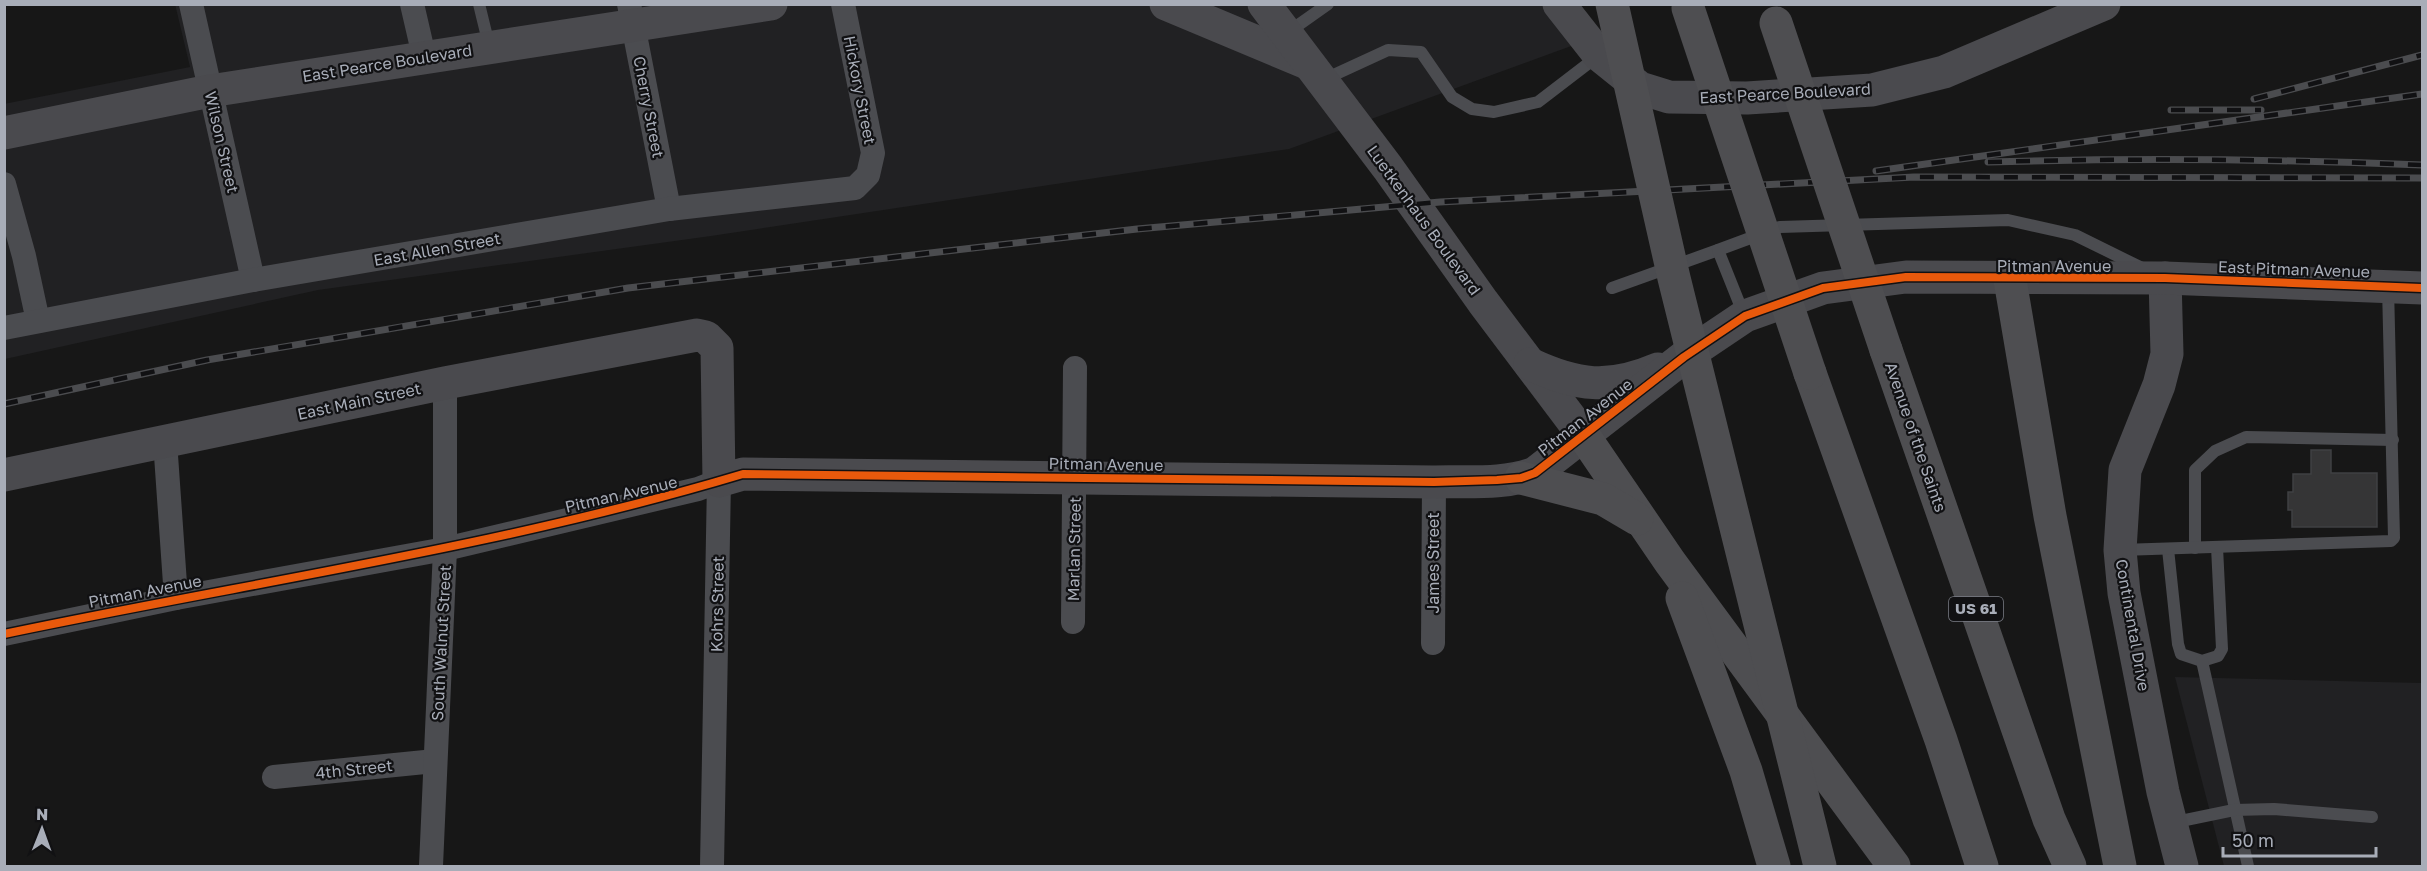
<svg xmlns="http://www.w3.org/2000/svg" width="2427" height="871" font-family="'Golos Text',sans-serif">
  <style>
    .built { fill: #212123 }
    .building { fill: #353536; stroke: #3f4043; stroke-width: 1.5 }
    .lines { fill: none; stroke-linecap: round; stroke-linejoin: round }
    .lane { stroke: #4b4c50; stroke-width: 12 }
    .street { stroke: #4b4c50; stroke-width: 24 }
    .secondary { stroke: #4a4a4e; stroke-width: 33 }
    .highway { stroke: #4e4e51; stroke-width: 33 }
    .rail-casing { stroke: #4b4c4f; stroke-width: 7 }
    .rail { stroke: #111113; stroke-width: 4.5; stroke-dasharray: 14; stroke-linecap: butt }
    .highway-bridge { stroke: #4e4e51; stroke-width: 33 }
    .cycleway-casing { stroke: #111113; stroke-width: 11 }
    .cycleway { stroke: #e8590c; stroke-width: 8 }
    .labels { text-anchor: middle; stroke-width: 4.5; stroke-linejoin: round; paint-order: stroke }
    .shield { fill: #111113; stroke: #7b7e86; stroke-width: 1.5 }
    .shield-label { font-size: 15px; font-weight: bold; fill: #a8adb8 }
    .street-label { font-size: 16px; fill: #a8adb8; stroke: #111113 }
  </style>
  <rect width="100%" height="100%" fill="#171717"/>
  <g class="built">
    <polygon points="175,4 1544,4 1574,45 1289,149 711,236 318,290 5,359 4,104 190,67"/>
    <polygon points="2175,677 2421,683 2422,866 2224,866"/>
  </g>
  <polygon class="building" points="2311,450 2331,450 2331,473 2377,473 2377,527 2292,527 2292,510 2288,510 2288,492 2293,492 2293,474 2311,474"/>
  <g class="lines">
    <g class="lane">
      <polyline points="479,4 489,45"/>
      <polyline points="1287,33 1328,4"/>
      <polyline points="1325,79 1388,50 1421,52 1452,97 1472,109 1494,112 1538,102 1598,56"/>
      <polyline points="1612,288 1718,250"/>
      <polyline points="1744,315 1718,250 1780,227 2008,220 2075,235 2142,268"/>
      <polyline points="2195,548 2195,470 2215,451 2246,437 2393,440"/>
      <polyline points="2168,549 2178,644 2181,654 2202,661 2218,656 2222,649 2217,547"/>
      <polyline points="2121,550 2391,541 2394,538 2388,287"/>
      <polyline points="2202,661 2248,866"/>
      <polyline points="2171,823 2234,810 2274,809 2372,817"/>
    </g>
    <g class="street">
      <polyline points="191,4 253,280"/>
      <polyline points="412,4 424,56"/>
      <polyline points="629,4 669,209"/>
      <polyline points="4,184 24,256 38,321"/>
      <polyline points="4,328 253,280 669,209 855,188 868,175 873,153 843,4"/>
      <polyline points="165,441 176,598"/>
      <polyline points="1073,622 1075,368"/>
      <polyline points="4,634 176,598 445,549 698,489 719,481 712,866"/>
      <polyline points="1433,643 1434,482"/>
      <polyline points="274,777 435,761"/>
      <polyline points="431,866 445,549 445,383"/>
    </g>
    <g class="secondary">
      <polyline points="1166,4 1307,63"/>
      <polyline points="1264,4 1388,168 1483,302 1584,436"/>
      <polyline points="1559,4 1599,55 1640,88 1669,97 1747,98 1872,90 1944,72 2104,4"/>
      <polyline points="4,133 210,91 771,4"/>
      <polyline points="2165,278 2167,354 2159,385 2125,470 2120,550 2124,593 2163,792 2182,866"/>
      <path d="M1530,364C1577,386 1609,390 1658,369"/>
      <path d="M4,475L445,383L697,335L706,337L717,348L719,481L743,474L1434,482C1467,481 1504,485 1535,473L1684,357L1745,316L1823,288L1906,277L2165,278L2422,288"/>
    </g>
    <g class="highway">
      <polyline points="2010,280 2050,516 2120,866"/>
      <polyline points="1886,350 2049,819 2070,866"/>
      <polyline points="1810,373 1941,740 1982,866"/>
      <polyline points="1584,436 1670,562 1894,866"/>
      <polyline points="1521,478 1603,499 1637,519"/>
      <polyline points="1682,598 1746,771 1774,866"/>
    </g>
    <g class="rail-casing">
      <g id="rail">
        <polyline points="2254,99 2422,55"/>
        <polyline points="2171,110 2261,110"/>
        <path d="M1988,162C2133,158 2277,159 2422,165"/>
        <polyline points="1876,171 2422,94"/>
        <polyline points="4,404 207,360 628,288 1137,229 1440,202 1914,177 2422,178"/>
      </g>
    </g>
    <use href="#rail" class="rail"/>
    <g class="highway-bridge">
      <polyline points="1612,4 1674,278 1820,866"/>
      <polyline points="1688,8 1810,373"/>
      <polyline points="1776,23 1886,350"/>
    </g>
    <g class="cycleway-casing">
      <path id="cycleway" d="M4,634C251,582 501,547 743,474L1434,482L1497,480L1521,478L1535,473L1684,357L1745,316L1823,288L1906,277L2165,278L2422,288"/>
    </g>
    <use href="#cycleway" class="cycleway"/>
  </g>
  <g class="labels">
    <rect class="shield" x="1949" y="597" width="54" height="24" rx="4.5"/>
    <g class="shield-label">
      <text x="1976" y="614">US 61</text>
    </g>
    <g class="street-label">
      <text transform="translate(387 63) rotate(-9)" y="6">East Pearce Boulevard</text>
      <text transform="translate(860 90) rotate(79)" y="6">Hickory Street</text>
      <text transform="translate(1785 93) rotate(-3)" y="6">East Pearce Boulevard</text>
      <text transform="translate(649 107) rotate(79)" y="6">Cherry Street</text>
      <text transform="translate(222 142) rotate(77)" y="6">Wilson Street</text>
      <text transform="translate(1424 220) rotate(54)" y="6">Luetkenhaus Boulevard</text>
      <text transform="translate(437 249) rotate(-10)" y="6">East Allen Street</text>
      <text x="2054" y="272">Pitman Avenue</text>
      <text transform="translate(2294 269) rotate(2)" y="6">East Pitman Avenue</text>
      <text transform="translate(359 401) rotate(-12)" y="6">East Main Street</text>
      <text transform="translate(1585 417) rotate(-38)" y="6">Pitman Avenue</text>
      <text transform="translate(1916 437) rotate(71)" y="6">Avenue of the Saints</text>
      <text transform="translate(1106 464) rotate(1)" y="6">Pitman Avenue</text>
      <text transform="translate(621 494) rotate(-13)" y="6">Pitman Avenue</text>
      <text transform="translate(1074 549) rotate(-89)" y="6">Marlan Street</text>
      <text transform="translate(1433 563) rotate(-90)" y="6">James Street</text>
      <text transform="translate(145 591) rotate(-11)" y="6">Pitman Avenue</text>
      <text transform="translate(717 604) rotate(-89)" y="6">Kohrs Street</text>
      <text transform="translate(2133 625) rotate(80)" y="6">Continental Drive</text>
      <text transform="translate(441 643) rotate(-87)" y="6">South Walnut Street</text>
      <text transform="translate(354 769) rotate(-6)" y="6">4th Street</text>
    </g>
  </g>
  <rect width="2427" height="871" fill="none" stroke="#a8adb8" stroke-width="12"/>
  <g transform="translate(42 829) rotate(1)" stroke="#111113" stroke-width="4.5" paint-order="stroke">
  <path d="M0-4.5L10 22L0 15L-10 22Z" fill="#a8adb8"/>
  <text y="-9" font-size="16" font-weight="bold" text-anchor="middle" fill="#a8adb8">N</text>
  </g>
  <path d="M2223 847v9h153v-9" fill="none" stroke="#a8adb8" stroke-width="3"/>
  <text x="2232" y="847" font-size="18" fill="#a8adb8" stroke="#111113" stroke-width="4.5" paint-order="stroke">50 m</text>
</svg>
